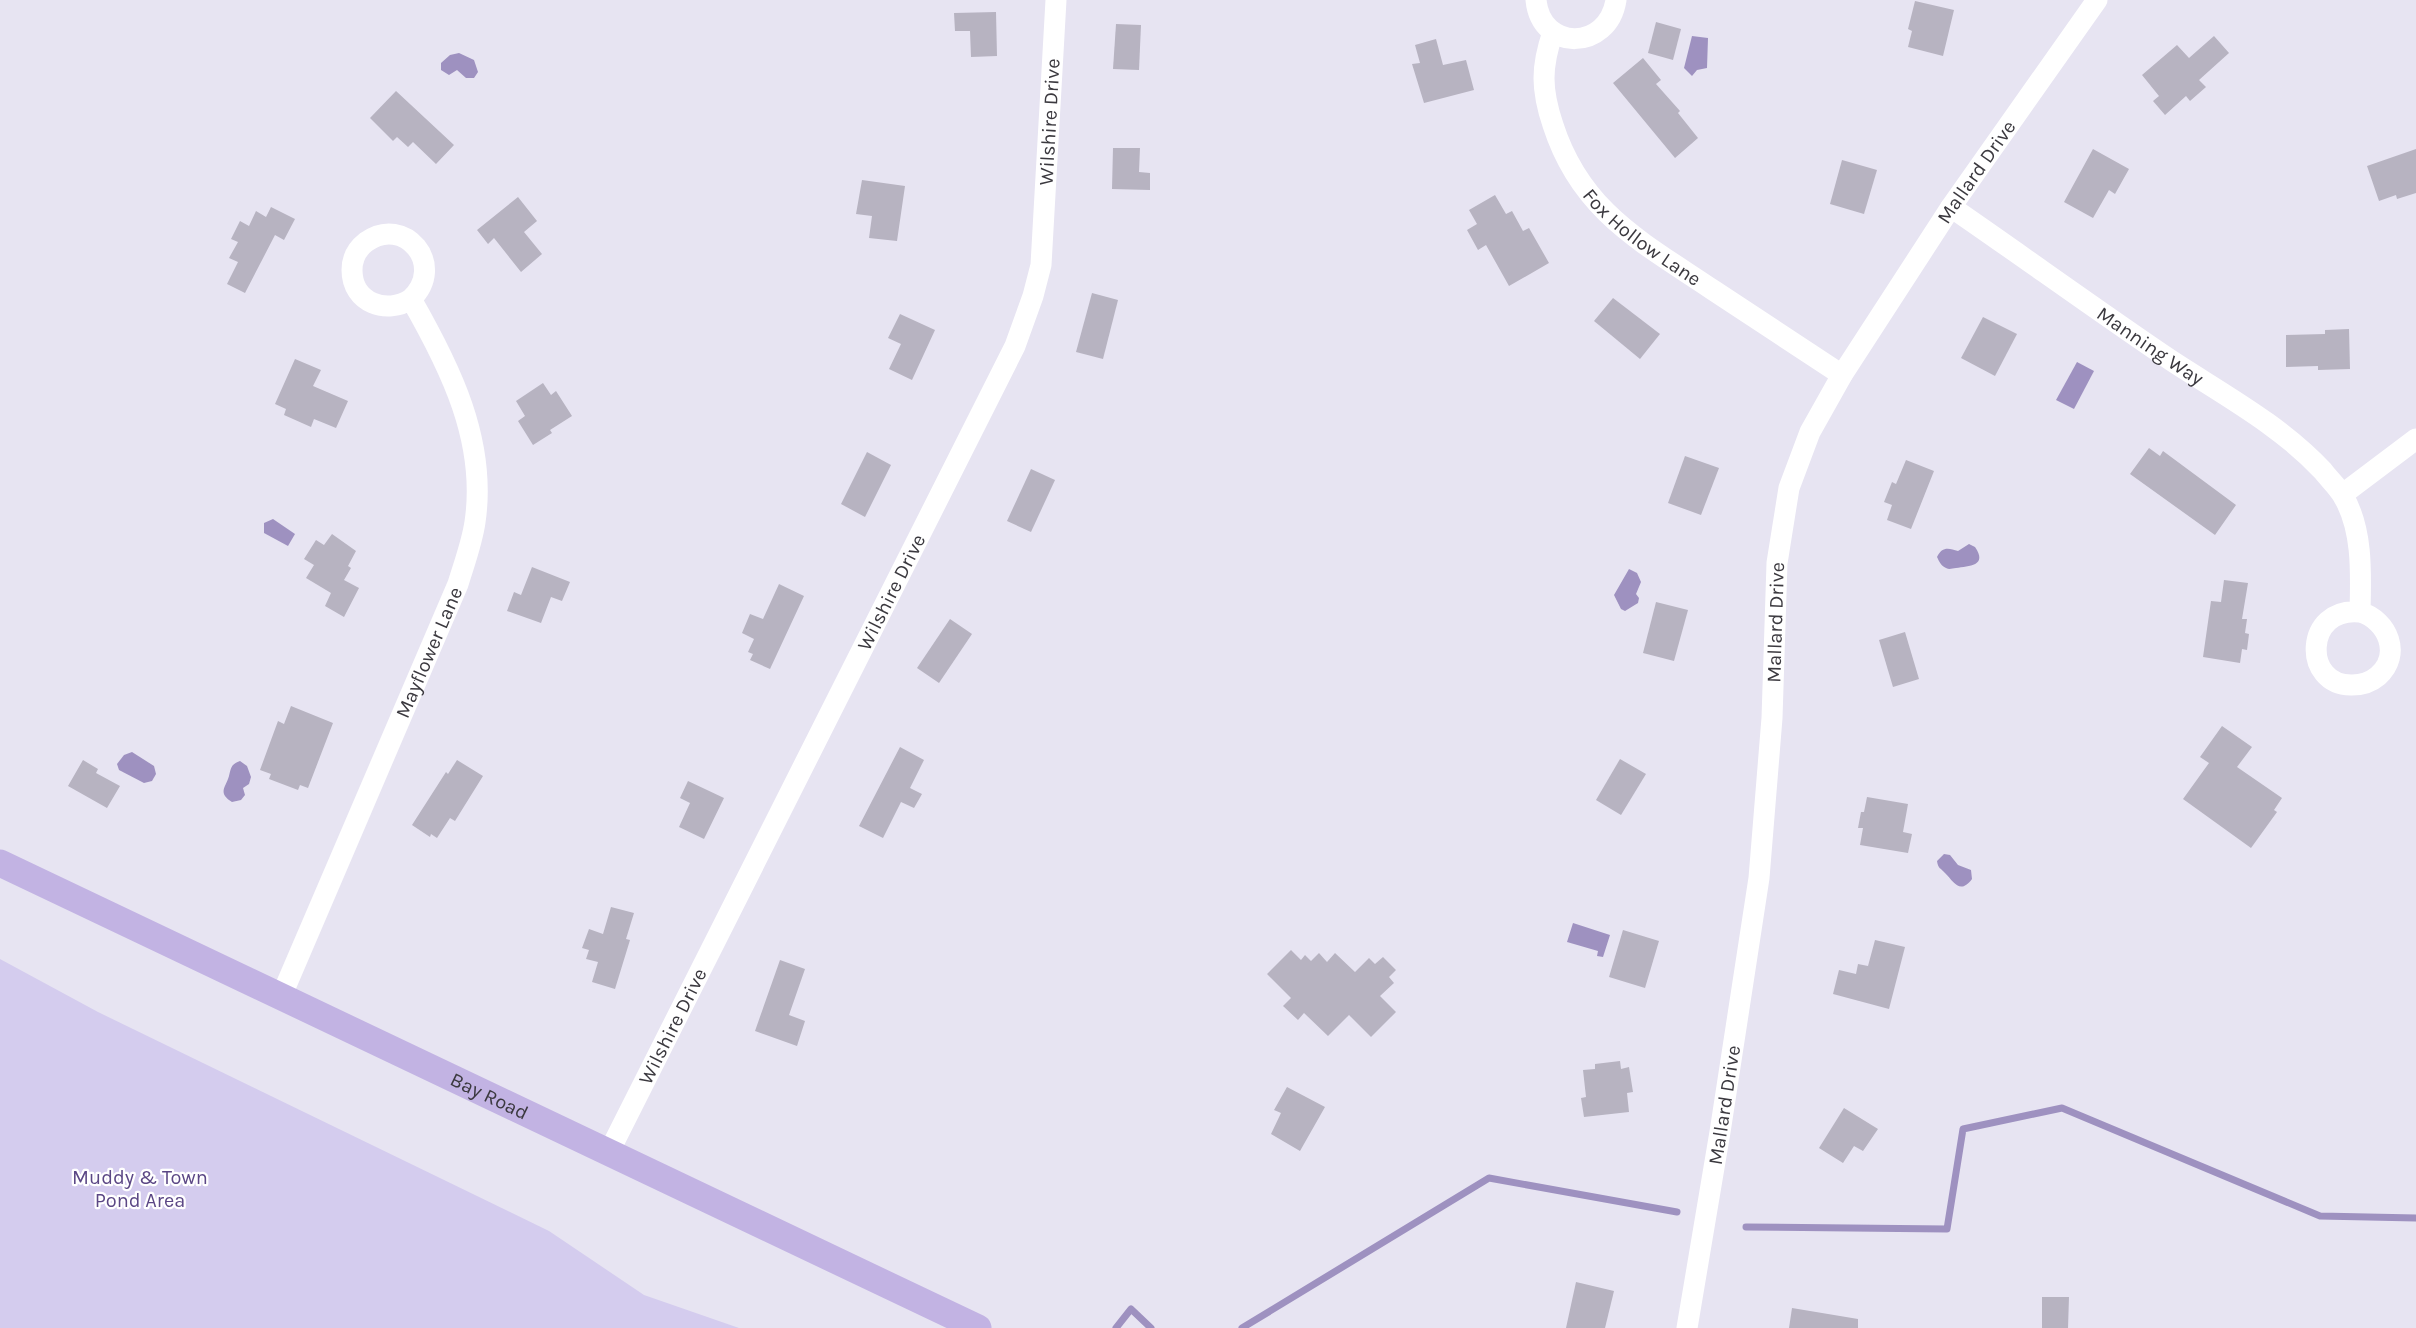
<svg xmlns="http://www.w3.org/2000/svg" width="2416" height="1328" font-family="Karla,sans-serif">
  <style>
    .green { fill: #d4ccee }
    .water { fill: #9e91c0 }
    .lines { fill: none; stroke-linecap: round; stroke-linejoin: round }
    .stream { stroke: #9e91c0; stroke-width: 7 }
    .building { fill: #b7b3c1 }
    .minor { stroke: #fff; stroke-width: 21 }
    .major { stroke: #c2b3e3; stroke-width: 27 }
    .labels { text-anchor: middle; stroke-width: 4.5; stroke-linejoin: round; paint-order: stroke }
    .street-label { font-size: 20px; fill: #3b393f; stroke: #fff }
    .park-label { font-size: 20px; fill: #5b4785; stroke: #fff }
  </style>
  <rect width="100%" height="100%" fill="#e7e4f2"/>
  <polygon class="green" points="0,959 98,1012 549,1231 644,1295 739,1328 0,1328"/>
  <g class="water">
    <polygon points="1692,36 1708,38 1707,68 1697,70 1692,76 1684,68"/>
    <polygon points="459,53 474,60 478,72 474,78 466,78 457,70 449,75 441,70 441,63 450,55"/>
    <polygon points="2077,362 2094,371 2074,409 2056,400"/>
    <polygon points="273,519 295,534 288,546 264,533 264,523"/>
    <path d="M1969,544L1975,547C1988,566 1969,566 1956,568C1952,568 1950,570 1946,568C1941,566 1939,561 1937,557C1942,546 1949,548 1958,551Z"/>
    <polygon points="1629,569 1637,573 1641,582 1636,594 1639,598 1638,603 1625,611 1621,609 1614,595"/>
    <polygon points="132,752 154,766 156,774 152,781 144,783 119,770 117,764 124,755"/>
    <path d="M240,761L247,766L251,777L249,784L243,788L245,795L241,800L232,802C217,793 226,787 229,776C231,768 231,764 240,761Z"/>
    <path d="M1944,854L1950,855L1958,865L1971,870L1972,879C1960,895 1954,882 1945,873C1941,868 1938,869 1937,861Z"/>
    <polygon points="1573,923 1610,935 1603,957 1597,956 1598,951 1567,942"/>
  </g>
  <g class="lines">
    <g class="stream">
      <polyline points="1746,1227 1947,1229 1963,1129 2062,1108 2320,1216 2416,1218"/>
      <polyline points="1116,1328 1131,1309 1151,1328"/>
      <polyline points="1242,1328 1489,1178 1677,1212"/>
    </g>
  </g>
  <g class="building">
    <polygon points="1915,1 1954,10 1943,56 1908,47 1912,31 1908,29"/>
    <polygon points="996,12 997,56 971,57 970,31 955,31 954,13"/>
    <polygon points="1656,22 1681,29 1673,60 1648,53"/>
    <polygon points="1116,24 1141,25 1139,70 1113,69"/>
    <polygon points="2214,36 2229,53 2199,80 2206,87 2190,101 2186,96 2165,115 2153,101 2159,96 2142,75 2177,45 2189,58"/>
    <polygon points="1436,39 1443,65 1466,60 1474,90 1424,103 1412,64 1420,63 1415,45"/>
    <polygon points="1643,58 1661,80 1656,84 1680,111 1678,113 1698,138 1675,158 1613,83"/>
    <polygon points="396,91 454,145 436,164 413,142 408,147 397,137 393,141 370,118"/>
    <polygon points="1113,148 1140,148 1139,172 1150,173 1150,190 1112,189"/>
    <polygon points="2093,149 2129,169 2115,194 2109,190 2093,218 2064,202"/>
    <polygon points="2416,149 2416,193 2397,199 2396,195 2379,201 2367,166"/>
    <polygon points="1842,160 1877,170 1864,214 1830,204"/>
    <polygon points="862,180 905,186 897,241 869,238 872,216 856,214"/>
    <polygon points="1495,195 1506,214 1512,211 1523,231 1529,228 1549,263 1509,286 1486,245 1478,250 1467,230 1477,224 1469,210"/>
    <polygon points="518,197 537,221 524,232 542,254 521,272 494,238 488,244 477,230"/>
    <polygon points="271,207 295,219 284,240 275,235 245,293 227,284 238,262 229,258 238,242 231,239 240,221 249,226 256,211 266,217"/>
    <polygon points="1092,293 1118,300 1103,359 1076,352"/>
    <polygon points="1613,298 1660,334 1640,359 1594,321"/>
    <polygon points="900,314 935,330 912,380 889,369 901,344 888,338"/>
    <polygon points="1983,317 2017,334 1995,376 1961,358"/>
    <polygon points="2349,329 2350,369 2318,370 2318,366 2286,367 2286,335 2325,334 2325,330"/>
    <polygon points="295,359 321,370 313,386 348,401 336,428 314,419 311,427 284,415 286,409 275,404"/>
    <polygon points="543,383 551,395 556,391 572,416 550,430 552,433 533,445 518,421 525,416 516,401"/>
    <polygon points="2149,448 2160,456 2163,451 2236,505 2215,535 2130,474"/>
    <polygon points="867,452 891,465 865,517 841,504"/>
    <polygon points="1685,456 1719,468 1701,515 1668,503"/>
    <polygon points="1906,460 1934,471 1911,529 1887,520 1892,505 1884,502 1892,482 1896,484"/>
    <polygon points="1031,469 1055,480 1031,532 1007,521"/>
    <polygon points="332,534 356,551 348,566 351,568 344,580 359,588 344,617 325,606 331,593 306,578 314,565 304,559 316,540 324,545"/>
    <polygon points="532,567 570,582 562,601 551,597 541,623 507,611 514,592 521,595"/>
    <polygon points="2224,580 2248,583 2242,619 2247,619 2245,633 2249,634 2247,650 2242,649 2240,663 2203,657 2211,601 2221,602"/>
    <polygon points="779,584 804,596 770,669 750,660 753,654 748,652 754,639 742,633 750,614 763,619"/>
    <polygon points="1656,602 1688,610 1674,661 1643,653"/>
    <polygon points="950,619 972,634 939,683 917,668"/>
    <polygon points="1905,632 1919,679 1893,687 1879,640"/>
    <polygon points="291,706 333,723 308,788 300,785 298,790 269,779 271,774 260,770 278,721 284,724"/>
    <polygon points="2222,726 2252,747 2237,767 2282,798 2274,810 2277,812 2251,848 2183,799 2209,763 2200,757"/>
    <polygon points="900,747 924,760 910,788 922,794 914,808 901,802 883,838 859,826"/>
    <polygon points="1620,759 1646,774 1621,815 1596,800"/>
    <polygon points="83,760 98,769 96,773 120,786 107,808 68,786"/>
    <polygon points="457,760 483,776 455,821 450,818 437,838 431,834 430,837 412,825 446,772 448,774"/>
    <polygon points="688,781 724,798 704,839 679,827 690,803 680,798"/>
    <polygon points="1867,797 1908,804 1903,832 1912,834 1908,853 1860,845 1863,828 1858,828 1861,812 1864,812"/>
    <polygon points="611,907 634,913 626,939 630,940 615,989 592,982 598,962 586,959 589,950 582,948 589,929 603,934"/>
    <polygon points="1623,930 1659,941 1645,988 1609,977"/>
    <polygon points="1875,940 1905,947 1889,1009 1833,994 1839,970 1856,974 1858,964 1868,966"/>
    <polygon points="1291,950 1301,960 1305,955 1311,961 1319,953 1327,962 1335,953 1355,972 1369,958 1375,964 1383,957 1396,970 1389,977 1394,983 1380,996 1396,1012 1371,1037 1349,1015 1328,1036 1304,1013 1298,1020 1283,1006 1291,998 1267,974"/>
    <polygon points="780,960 805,969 789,1015 805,1021 797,1046 755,1031"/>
    <polygon points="1620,1061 1621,1069 1629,1067 1633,1092 1627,1093 1629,1112 1584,1117 1581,1098 1586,1097 1583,1070 1595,1069 1595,1064"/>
    <polygon points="1287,1087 1325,1107 1300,1151 1271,1134 1281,1113 1274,1110"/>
    <polygon points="1844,1108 1878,1129 1863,1151 1854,1146 1843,1163 1819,1148"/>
    <polygon points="1576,1282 1614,1291 1605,1328 1566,1328"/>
    <polygon points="2042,1297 2069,1297 2068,1328 2042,1328"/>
    <polygon points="1792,1308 1858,1319 1858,1328 1789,1328"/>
  </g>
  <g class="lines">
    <g class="minor">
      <path d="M1536,0C1541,52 1608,51 1616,0"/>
      <path id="s1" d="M1553,32C1541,67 1541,89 1553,125C1581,212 1642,242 1713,290C1756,318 1799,347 1842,375"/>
      <path id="s2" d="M1951,207C2025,258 2098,311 2172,361C2224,395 2280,425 2323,471C2329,479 2338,487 2343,496C2363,529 2361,574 2360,612C2388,620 2402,655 2378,676C2371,682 2361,685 2352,685C2302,686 2304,606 2360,612"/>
      <polyline points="2343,494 2416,439"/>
      <path id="s3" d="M281,997L458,584C464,564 472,543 475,522C487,441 450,367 411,299C447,265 404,214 366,242C357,249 352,259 352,270C352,303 387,315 411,299"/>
      <path id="s4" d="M609,1152L1015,346L1033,296L1041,265L1056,0"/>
      <path id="s5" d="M1687,1328L1720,1132L1759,878L1772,718L1777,563L1789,488L1810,432L1842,375L1951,207L2097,0"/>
    </g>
    <path class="major" id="s6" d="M0,863L978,1328"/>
  </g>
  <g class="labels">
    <g class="street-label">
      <text dy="7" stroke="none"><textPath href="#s4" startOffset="1131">Wilshire Drive</textPath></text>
      <text dy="7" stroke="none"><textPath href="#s5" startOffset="1216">Mallard Drive</textPath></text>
      <text dy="7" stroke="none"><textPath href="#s1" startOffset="242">Fox Hollow Lane</textPath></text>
      <text dy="7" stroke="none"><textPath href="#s2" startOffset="243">Manning Way</textPath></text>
      <text dy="7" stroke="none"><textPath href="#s4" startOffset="627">Wilshire Drive</textPath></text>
      <text dy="7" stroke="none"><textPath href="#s5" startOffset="712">Mallard Drive</textPath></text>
      <text dy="7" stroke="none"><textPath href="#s3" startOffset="375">Mayflower Lane</textPath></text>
      <text dy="7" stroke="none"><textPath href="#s4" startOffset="141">Wilshire Drive</textPath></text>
      <text dy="7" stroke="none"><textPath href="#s6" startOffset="542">Bay Road</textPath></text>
      <text dy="7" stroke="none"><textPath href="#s5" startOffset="226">Mallard Drive</textPath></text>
    </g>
    <g class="park-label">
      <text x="140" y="1184">Muddy &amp; Town<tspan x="140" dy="23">Pond Area</tspan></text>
    </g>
  </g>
</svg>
